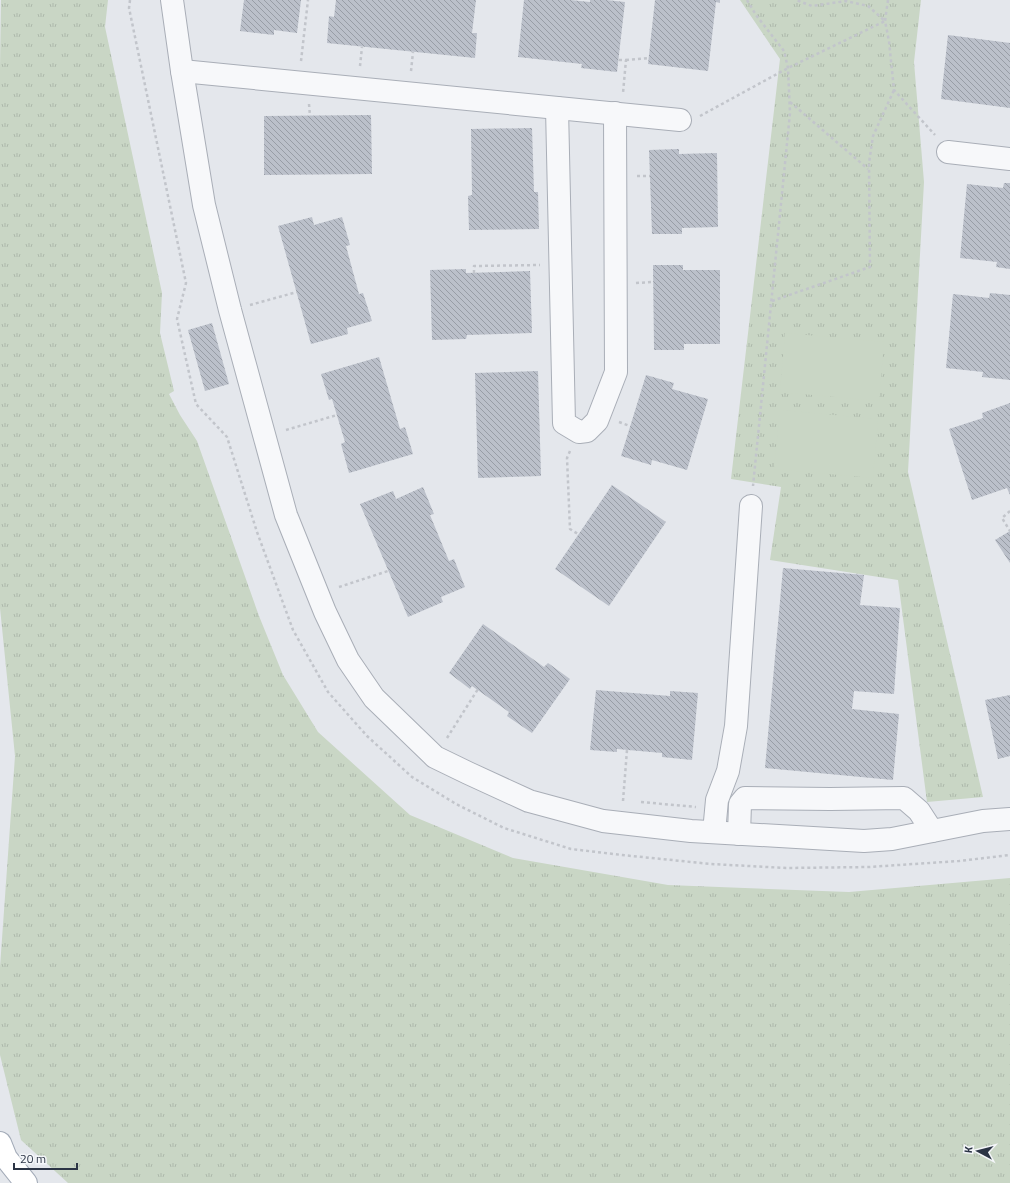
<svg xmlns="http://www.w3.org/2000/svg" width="1010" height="1183" font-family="'Titillium Web',sans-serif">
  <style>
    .grass { fill: url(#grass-tufts) }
    .garden { fill: #c9d6c5 }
    .building { fill: url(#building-back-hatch) }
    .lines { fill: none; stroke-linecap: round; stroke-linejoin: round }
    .minor-casing { stroke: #a9aeb7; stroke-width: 24 }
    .primary-casing { stroke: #a3abb8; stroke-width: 24 }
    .path { stroke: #c2c5cb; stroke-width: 2.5; stroke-dasharray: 3 3; stroke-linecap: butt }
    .minor { stroke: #f7f8fa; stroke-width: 22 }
    .primary { stroke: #fff; stroke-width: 22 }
  </style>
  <defs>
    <pattern id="grass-tufts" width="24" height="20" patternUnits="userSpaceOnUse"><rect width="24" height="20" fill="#c9d6c5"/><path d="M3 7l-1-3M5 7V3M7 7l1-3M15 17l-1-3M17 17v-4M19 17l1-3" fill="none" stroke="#adb8ab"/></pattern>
    <pattern id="building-back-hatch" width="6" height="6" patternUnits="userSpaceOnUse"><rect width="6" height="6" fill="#bbc0ca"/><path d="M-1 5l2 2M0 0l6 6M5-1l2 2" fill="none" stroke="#989da6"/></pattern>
  </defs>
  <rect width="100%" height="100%" fill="#e4e7ec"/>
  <g class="grass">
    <polygon points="1,0 108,0 105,27 162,293 160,333 174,391 169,394 180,415 197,441 259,616 283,675 318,732 410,815 513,858 668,885 849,892 1010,878 1010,1183 68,1183 21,1140 0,1055 0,967 15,756 0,608 0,68"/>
    <polygon points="740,0 921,0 914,62 924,182 908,472 983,797 927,802 898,580 770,560 781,487 731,479 780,59"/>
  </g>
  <g class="garden">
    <polygon points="785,333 884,342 879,401 780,392"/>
    <polygon points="780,410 878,419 873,478 774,469"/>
  </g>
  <g class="building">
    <polygon points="244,0 301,0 297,33 274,30 274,35 240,31"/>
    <polygon points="336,0 476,0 472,33 477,33 475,58 327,43 329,16 334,17"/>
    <polygon points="524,0 570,0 590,2 590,0 606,0 625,2 617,72 581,68 582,64 518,57"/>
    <polygon points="655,0 720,0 720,3 716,2 708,71 648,64"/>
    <polygon points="948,35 1010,43 1010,108 941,99"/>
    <polygon points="371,115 372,174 264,175 264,116"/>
    <polygon points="532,128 534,192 538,192 539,229 469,230 468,196 472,195 471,129"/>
    <polygon points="679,149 679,154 717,153 718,227 682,228 682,234 652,234 649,150"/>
    <polygon points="1004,183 1010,183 1010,269 996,267 997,262 960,258 967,184 1003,188"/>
    <polygon points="312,217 314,225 342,217 350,245 346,246 359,294 363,293 372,321 347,328 348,334 311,344 278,226"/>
    <polygon points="653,265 683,265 683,270 720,270 720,344 684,344 684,350 654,350"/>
    <polygon points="466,269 466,273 530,271 532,333 467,335 466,339 432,340 430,270"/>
    <polygon points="990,293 1010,295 1010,380 982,377 983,372 946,368 953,294 989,298"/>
    <polygon points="212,323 229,384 205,391 188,330"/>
    <polygon points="379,357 400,429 405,427 413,454 349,473 341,444 345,442 332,399 329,400 321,374"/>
    <polygon points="538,371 541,476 478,478 475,373"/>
    <polygon points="646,375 674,383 672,389 708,399 687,470 652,460 651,465 621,456"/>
    <polygon points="1010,403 1010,495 1007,488 972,500 949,429 983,418 982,413"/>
    <polygon points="612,485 666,522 609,606 555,569"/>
    <polygon points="423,487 434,514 430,515 449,561 454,559 465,587 441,597 443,602 408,617 360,504 393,491 396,499"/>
    <polygon points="1010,531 1010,563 995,540"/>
    <polygon points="783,568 864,575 860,605 900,608 894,694 854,691 852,709 899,714 893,780 765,768"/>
    <polygon points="483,624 544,667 548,663 570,679 532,733 507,716 509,712 472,686 470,689 449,673"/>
    <polygon points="596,690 670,696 670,691 698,693 692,760 662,757 662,753 617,749 617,752 590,750"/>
    <polygon points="1010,695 1010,756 998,759 985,700"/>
  </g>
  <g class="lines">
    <g class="minor-casing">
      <g id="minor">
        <polyline points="172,0 182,71 204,205 230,310 286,515 325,612 348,660 374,698 435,757 468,773 529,801 603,821 691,831 864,841 892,839 983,821 1010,819"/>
        <polyline points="182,71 680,120"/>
        <polyline points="557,108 564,423 579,432 587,431 597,421 616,372 615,113"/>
        <polyline points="948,152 1010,159"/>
        <polyline points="714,832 717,800 728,771 736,726 751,506"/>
        <polyline points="739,834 740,804 745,798 830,799 904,798 919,811 932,831"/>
      </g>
    </g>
    <g class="primary-casing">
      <polyline id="primary" points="0,1143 6,1158 26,1183"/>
    </g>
    <g class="path">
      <polyline points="130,0 129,8 186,283 177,319 196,404 227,437 257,532 293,630 328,692 367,736 412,777 456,804 504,828 571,849 622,855 711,864 786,868 869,867 959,861 1010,855"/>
      <polyline points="747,0 756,15 784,51 788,68 790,113 753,486"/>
      <polyline points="888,0 885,21 889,41 894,90 935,135"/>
      <polyline points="619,60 626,60 623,93"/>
      <polyline points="626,60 649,58"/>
      <polyline points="301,61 308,0"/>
      <polyline points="360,66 362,47"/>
      <polyline points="411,71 413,52"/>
      <polyline points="790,102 868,169"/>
      <polyline points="309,104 310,116"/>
      <polyline points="700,116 788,68 885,21 868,6 846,1 812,6 796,0"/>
      <polyline points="637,176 650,176"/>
      <polyline points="474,273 474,266 540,265"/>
      <polyline points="636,283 653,282"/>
      <polyline points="772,301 870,267 869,163 873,136 894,90"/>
      <polyline points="250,305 297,292"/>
      <polyline points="619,422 630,426"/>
      <polyline points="286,430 337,415"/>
      <polyline points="570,451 567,458 570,529 578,534"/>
      <polyline points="1010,511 1002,518 1010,531"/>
      <polyline points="339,587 388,571"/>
      <polyline points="447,738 478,689"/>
      <polyline points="623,801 627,750"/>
      <polyline points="641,802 696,807"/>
    </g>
    <use href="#minor" class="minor"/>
    <use href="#primary" class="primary"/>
  </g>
  <g transform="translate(978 1151) rotate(277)" stroke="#f4f6f9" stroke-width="3" paint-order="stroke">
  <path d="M0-3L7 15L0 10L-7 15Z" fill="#2b3445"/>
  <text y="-6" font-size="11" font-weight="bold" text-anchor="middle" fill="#2b3445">K</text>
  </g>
  <path d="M14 1163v6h63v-6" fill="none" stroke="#2b3445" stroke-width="2"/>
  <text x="20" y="1163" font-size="12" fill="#2b3445" stroke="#f4f6f9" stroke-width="3" paint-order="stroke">20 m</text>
</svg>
